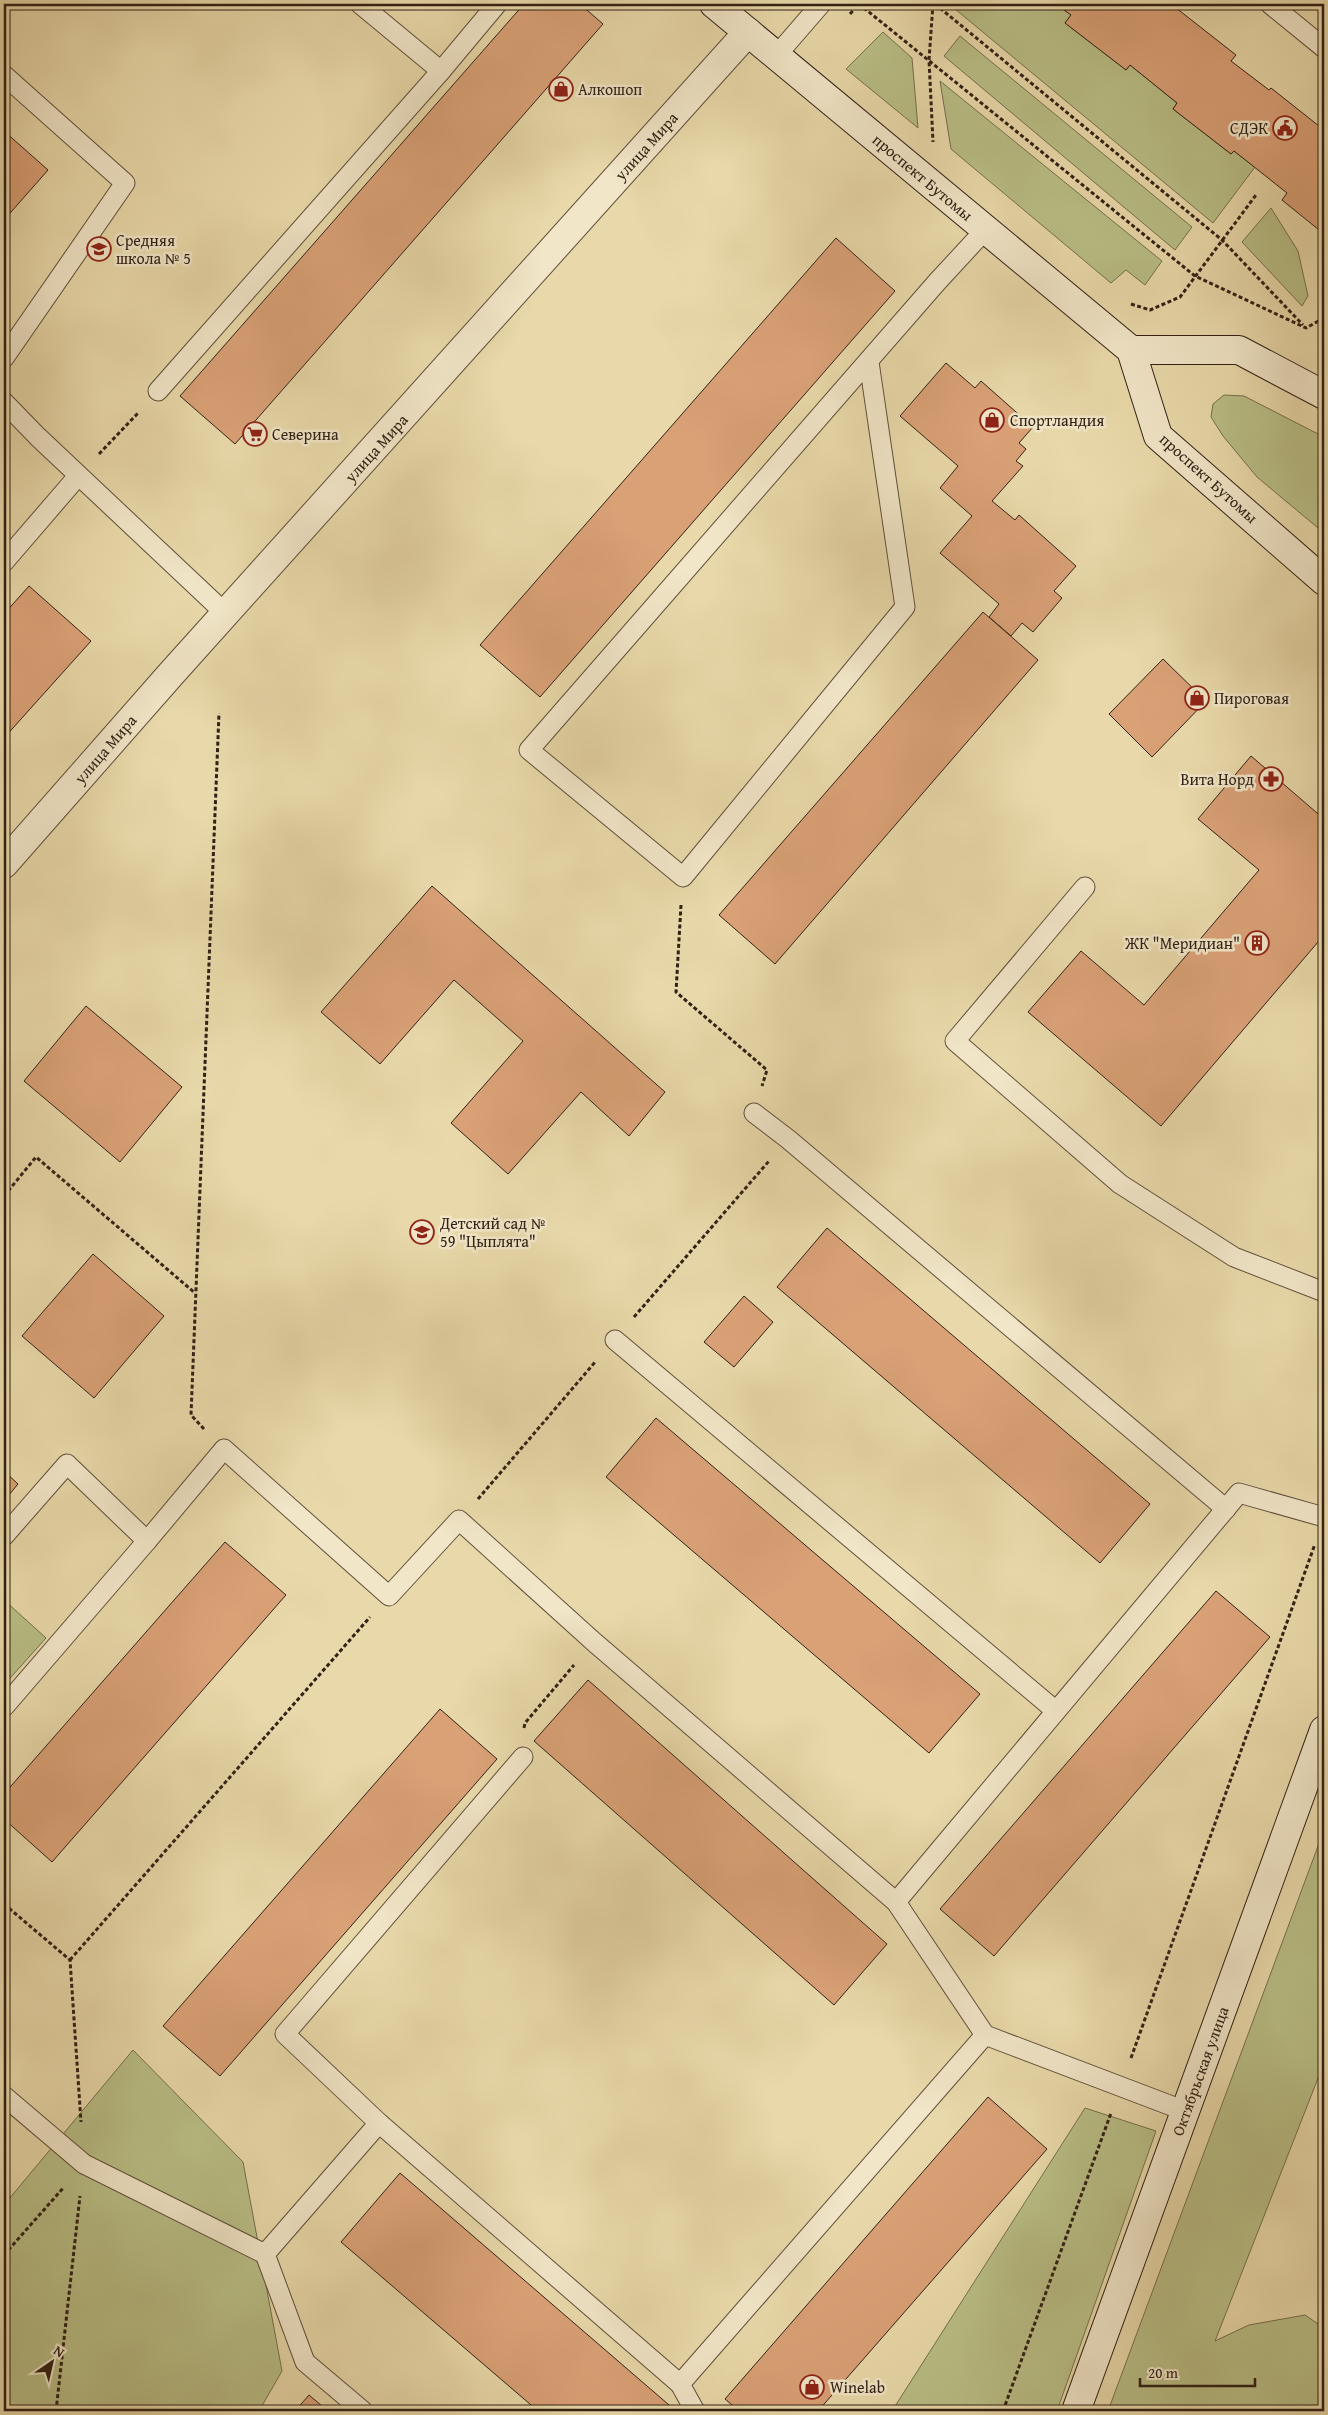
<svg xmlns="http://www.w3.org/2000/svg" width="1328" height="2415" font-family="'Gentium Book Plus',serif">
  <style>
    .green { fill: #b9be86; stroke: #75704e }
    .building { fill: #daa177; stroke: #312116 }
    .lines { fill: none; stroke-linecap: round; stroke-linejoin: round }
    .lane-casing { stroke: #5f4f3b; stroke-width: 21 }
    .street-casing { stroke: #5f4f3b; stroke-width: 30 }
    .secondary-casing { stroke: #312116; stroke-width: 30 }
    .path { stroke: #312116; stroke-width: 3; stroke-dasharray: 4 2.5; stroke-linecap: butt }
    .lane { stroke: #f1e6c8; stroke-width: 19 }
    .street { stroke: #f1e6c8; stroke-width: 28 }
    .secondary { stroke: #f1e6c8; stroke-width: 28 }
    .labels { text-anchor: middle; stroke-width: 5; stroke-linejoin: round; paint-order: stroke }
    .poi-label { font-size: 16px; fill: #312116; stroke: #f1e6c8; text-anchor: start }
    .street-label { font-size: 16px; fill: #312116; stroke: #f1e6c8 }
  </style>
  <rect width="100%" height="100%" fill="#e9d9aa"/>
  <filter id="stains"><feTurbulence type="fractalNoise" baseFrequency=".004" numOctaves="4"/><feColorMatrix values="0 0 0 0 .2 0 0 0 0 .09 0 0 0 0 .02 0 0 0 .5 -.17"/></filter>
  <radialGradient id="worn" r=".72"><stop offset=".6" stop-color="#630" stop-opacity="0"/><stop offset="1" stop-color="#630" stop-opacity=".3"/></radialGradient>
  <g class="green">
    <polygon points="949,4 1056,4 1071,15 1065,23 1126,70 1130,65 1177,103 1173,109 1231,154 1234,151 1255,167 1213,223"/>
    <polygon points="883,32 912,58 918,128 846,69"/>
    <polygon points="960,36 1192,227 1175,250 944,56"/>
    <polygon points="940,81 1162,261 1145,285 1126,270 1111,283 951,149"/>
    <polygon points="1271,208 1298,251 1308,296 1302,306 1242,242"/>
    <polygon points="1224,395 1244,396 1324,437 1324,533 1257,477 1223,436 1211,417 1213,404"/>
    <polygon points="4,1600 46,1638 4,1685"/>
    <polygon points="1324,1830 1324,2063 1215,2341 1249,2325 1305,2315 1324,2328 1324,2411 1108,2411"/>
    <polygon points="133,2050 243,2162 282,2371 259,2411 4,2411 4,2205"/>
    <polygon points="1085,2108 1156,2131 1057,2411 892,2411"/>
  </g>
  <g class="building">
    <polygon points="524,4 580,4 603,24 235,444 180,396"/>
    <polygon points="1056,4 1171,4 1236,55 1231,61 1269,90 1271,88 1324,130 1324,234 1282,200 1287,193 1234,151 1231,154 1173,109 1177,103 1130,65 1126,70 1065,23 1071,15"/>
    <polygon points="4,131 48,170 4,220"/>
    <polygon points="836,238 895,291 540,697 480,645"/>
    <polygon points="946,363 975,388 981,381 1033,427 1019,443 1026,449 1016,461 1023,466 992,501 1015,520 1019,515 1076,566 1054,591 1062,598 1033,632 1022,623 1011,636 989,617 999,604 940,553 972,516 940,488 958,466 900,416"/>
    <polygon points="29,586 91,641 4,738 4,614"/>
    <polygon points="983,612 1038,660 775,964 719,915"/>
    <polygon points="1163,659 1206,701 1152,757 1109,714"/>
    <polygon points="1251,756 1324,819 1324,935 1161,1126 1028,1012 1081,951 1144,1005 1259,870 1198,819"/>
    <polygon points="432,886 665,1092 629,1136 581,1092 508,1174 451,1123 523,1041 454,980 380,1064 321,1012"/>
    <polygon points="86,1006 182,1087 120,1162 24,1081"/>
    <polygon points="827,1228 1150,1504 1100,1563 777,1287"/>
    <polygon points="93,1254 164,1316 94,1398 22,1336"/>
    <polygon points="744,1296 773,1322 734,1367 704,1342"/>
    <polygon points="656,1418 980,1694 929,1753 606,1477"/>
    <polygon points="4,1471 18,1484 4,1501"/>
    <polygon points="225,1542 286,1595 52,1862 4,1819 4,1794"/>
    <polygon points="1216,1591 1270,1637 994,1956 940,1909"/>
    <polygon points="588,1680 887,1944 834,2005 534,1741"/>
    <polygon points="440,1709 497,1759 220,2076 163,2026"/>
    <polygon points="988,2097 1047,2149 818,2411 739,2411 725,2399"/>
    <polygon points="400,2173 676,2411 538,2411 341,2242"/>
    <polygon points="309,2395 328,2411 295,2411"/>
  </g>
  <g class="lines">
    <g class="lane-casing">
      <g id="lane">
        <polyline points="360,4 441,71 497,4"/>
        <polyline points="1270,4 1324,48"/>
        <polyline points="776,56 821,4"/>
        <polyline points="4,75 125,183 4,358"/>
        <polyline points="869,362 905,607 683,877 529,750 937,282 986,229"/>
        <polyline points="158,391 441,71"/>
        <polyline points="4,402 38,437 226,614"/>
        <polyline points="4,562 78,476"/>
        <polyline points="1085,887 955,1041 1120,1184 1234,1257 1324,1292"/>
        <polyline points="754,1113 788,1139 1226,1509"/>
        <polyline points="615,1340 1056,1711"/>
        <polyline points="4,1536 67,1464 147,1541 4,1707"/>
        <polyline points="147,1541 224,1449 389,1596 459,1520 594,1642 896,1902 985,2035 1185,2111"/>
        <polyline points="523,1757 285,2034 379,2123 680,2384 695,2411"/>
        <polyline points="896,1902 1239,1493 1324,1517"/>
        <polyline points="4,2096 84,2164 265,2254"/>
        <polyline points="680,2384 985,2035"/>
        <polyline points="363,2411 305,2362 265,2254 379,2123"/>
      </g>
    </g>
    <g class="street-casing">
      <polyline id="street" points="4,864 171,674 748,32"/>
    </g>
    <g class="secondary-casing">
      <g id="secondary">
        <polyline points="714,4 1131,350 1158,436 1324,581"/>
        <polyline points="1131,350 1239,350 1324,395"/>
        <polyline points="1076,2411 1324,1730"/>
      </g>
    </g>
    <g class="path">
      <polyline points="933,4 929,60 933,142"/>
      <polyline points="935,4 1222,240 1303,325"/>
      <polyline points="850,14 859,4 1195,276 1306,328 1324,318"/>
      <polyline points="1131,304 1150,310 1180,297 1256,195"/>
      <polyline points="99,454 139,412"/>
      <polyline points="681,905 676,992 767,1070 762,1086"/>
      <polyline points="4,1196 36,1157 195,1293"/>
      <polyline points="634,1317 769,1161"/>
      <polyline points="204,1429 191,1415 219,713"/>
      <polyline points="478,1499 596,1361"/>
      <polyline points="524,1728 525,1723 574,1665"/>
      <polyline points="4,1904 70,1960 81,2122"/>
      <polyline points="70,1960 370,1617"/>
      <polyline points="1131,2058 1315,1544"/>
      <polyline points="4,2255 64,2187"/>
      <polyline points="56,2411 80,2196"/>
      <polyline points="1003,2411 1111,2113"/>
    </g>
    <use href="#lane" class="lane"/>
    <use href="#street" class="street"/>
    <use href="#secondary" class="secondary"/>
  </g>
  <defs>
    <g id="shop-ring" transform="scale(1.25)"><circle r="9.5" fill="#f1e6c8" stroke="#8f2418" stroke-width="1.5"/><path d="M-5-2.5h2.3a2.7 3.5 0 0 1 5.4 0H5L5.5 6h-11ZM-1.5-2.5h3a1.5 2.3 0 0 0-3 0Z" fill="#8f2418"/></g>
    <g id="civic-ring" transform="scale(1.25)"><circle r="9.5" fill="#f1e6c8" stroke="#8f2418" stroke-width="1.5"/><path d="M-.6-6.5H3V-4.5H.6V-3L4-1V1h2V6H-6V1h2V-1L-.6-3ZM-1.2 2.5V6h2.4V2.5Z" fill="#8f2418"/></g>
    <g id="school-ring" transform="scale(1.25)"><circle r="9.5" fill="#f1e6c8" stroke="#8f2418" stroke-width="1.5"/><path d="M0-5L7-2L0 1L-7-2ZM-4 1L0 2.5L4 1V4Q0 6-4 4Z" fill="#8f2418"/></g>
    <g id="supermarket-ring" transform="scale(1.25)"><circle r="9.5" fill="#f1e6c8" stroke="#8f2418" stroke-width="1.5"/><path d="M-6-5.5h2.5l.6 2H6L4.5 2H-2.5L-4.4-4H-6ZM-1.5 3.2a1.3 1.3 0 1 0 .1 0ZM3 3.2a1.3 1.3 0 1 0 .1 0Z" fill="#8f2418"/></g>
    <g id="pharmacy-ring" transform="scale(1.25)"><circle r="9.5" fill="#f1e6c8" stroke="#8f2418" stroke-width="1.5"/><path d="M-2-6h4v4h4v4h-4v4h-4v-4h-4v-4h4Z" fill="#8f2418"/></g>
    <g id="building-ring" transform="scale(1.25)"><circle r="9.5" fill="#f1e6c8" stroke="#8f2418" stroke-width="1.5"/><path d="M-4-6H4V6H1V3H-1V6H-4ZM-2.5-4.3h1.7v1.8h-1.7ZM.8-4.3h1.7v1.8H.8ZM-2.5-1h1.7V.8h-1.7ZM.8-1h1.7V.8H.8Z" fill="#8f2418"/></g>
  </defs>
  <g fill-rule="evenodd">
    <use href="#shop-ring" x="561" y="89"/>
    <use href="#civic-ring" x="1285" y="128"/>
    <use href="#school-ring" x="99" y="249"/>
    <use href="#shop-ring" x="992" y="420"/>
    <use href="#supermarket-ring" x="255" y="434"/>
    <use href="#shop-ring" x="1197" y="698"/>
    <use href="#pharmacy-ring" x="1271" y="779"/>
    <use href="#building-ring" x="1257" y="943"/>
    <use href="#school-ring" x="422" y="1232"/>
    <use href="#shop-ring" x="812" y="2387"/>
  </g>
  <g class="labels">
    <g class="poi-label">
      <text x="578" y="95">Алкошоп</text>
      <text x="1268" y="134" text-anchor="end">СДЭК</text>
      <text x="116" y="246">Средняя<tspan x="116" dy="18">школа № 5</tspan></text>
      <text x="1010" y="426">Спортландия</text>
      <text x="272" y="440">Северина</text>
      <text x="1214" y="704">Пироговая</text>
      <text x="1254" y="785" text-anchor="end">Вита Норд</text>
      <text x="1240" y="949" text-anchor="end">ЖК "Меридиан"</text>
      <text x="440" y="1229">Детский сад №<tspan x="440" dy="18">59 "Цыплята"</tspan></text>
      <text x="830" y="2393">Winelab</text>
    </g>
    <g class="street-label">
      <text transform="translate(646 146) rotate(-48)" y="6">улица Мира</text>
      <text transform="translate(923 177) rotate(40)" y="6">проспект Бутомы</text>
      <text transform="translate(376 448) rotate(-48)" y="6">улица Мира</text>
      <text transform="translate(1209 478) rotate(42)" y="6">проспект Бутомы</text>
      <text transform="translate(105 749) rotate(-49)" y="6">улица Мира</text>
      <text transform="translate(1200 2071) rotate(-70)" y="6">Октябрьская улица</text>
    </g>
  </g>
  <rect width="1328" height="2415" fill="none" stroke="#e9d9aa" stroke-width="20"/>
  <rect x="5" y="5" width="1318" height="2405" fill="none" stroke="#312116" stroke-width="2.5"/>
  <rect x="10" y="10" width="1308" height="2395" fill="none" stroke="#312116"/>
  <g transform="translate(52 2362) rotate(34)" stroke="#f1e6c8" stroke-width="4" paint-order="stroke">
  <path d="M0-4L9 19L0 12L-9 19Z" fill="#312116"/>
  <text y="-8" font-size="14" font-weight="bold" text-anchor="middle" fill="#312116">N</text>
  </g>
  <path d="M1140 2378v8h115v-8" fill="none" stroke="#312116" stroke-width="2.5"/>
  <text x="1148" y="2378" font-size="15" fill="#312116" stroke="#f1e6c8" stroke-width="4" paint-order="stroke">20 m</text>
  <rect width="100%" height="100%" filter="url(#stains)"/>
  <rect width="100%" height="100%" fill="url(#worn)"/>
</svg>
